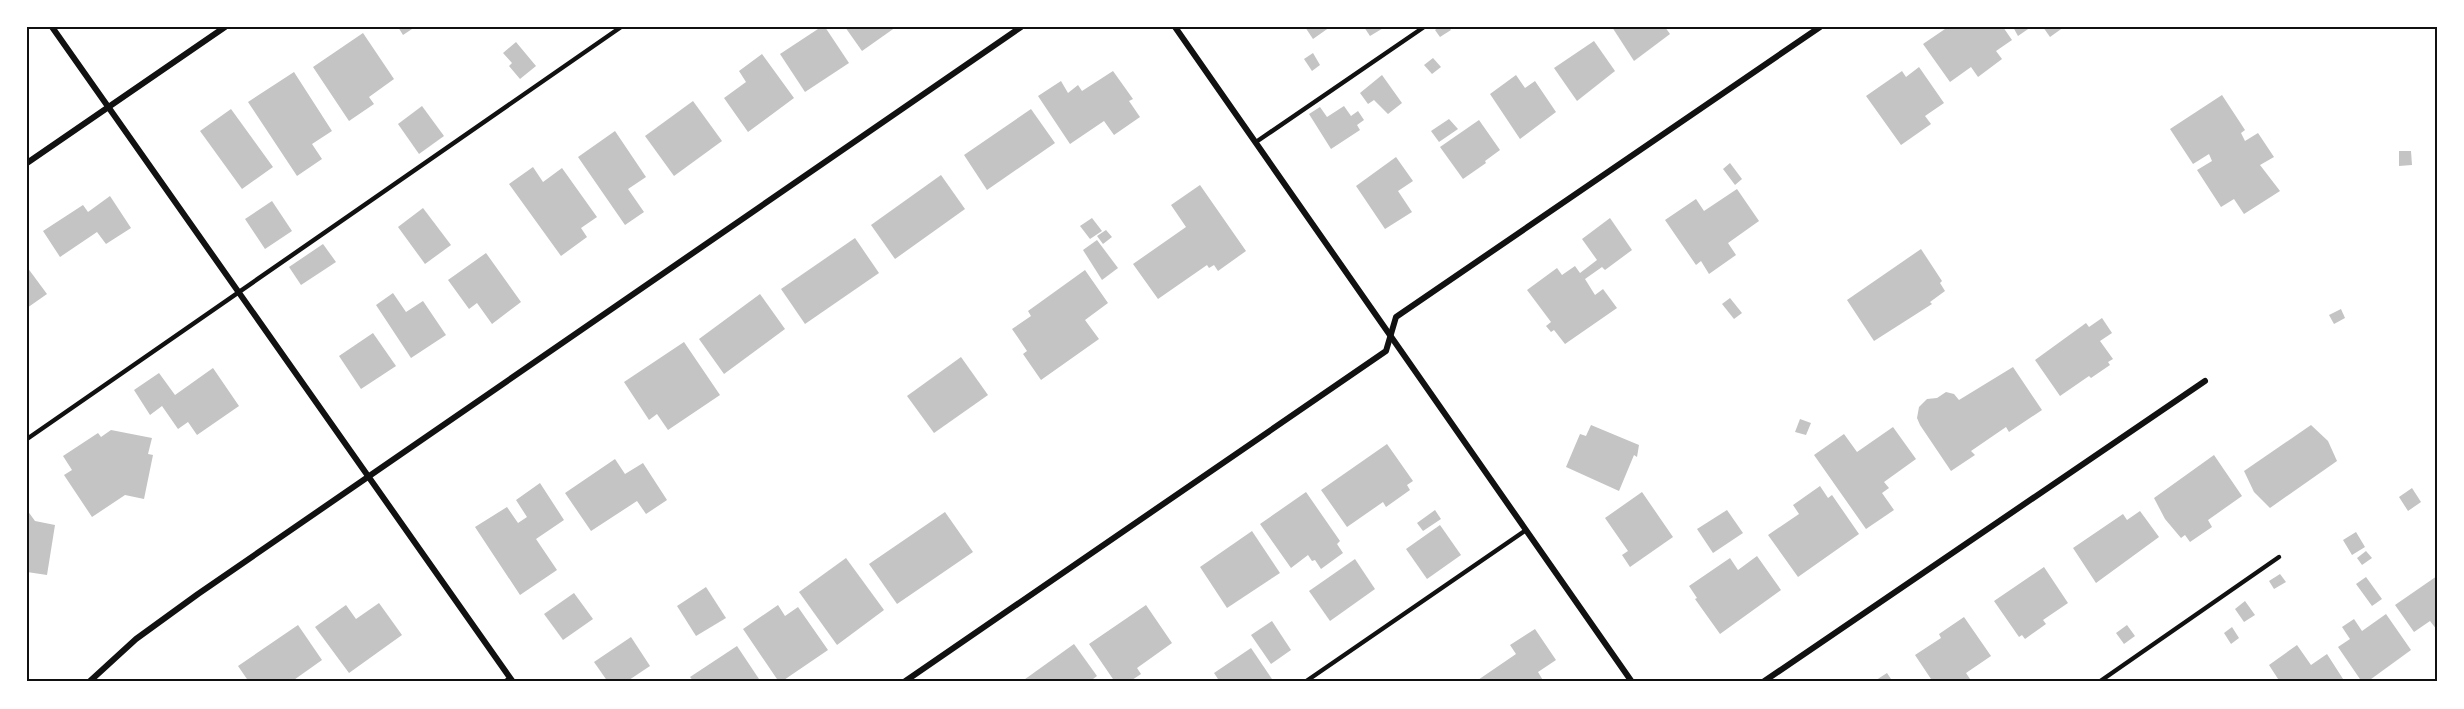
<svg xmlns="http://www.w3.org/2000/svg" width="2464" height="709" font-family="Helvetica,sans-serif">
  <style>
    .building { fill: #c4c4c4 }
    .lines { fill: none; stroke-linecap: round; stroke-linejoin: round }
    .service { stroke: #111; stroke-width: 4.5 }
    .minor { stroke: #111; stroke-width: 6 }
    .neatline { fill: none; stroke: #111; stroke-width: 2 }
  </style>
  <rect width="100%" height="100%" fill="#fff"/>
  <g class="building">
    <polygon points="398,27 415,27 403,35"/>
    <polygon points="821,27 825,27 849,63 805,92 780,54"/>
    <polygon points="845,27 896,27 862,51"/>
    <polygon points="1305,27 1330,27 1313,39"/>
    <polygon points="1364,27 1385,27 1370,36"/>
    <polygon points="1439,27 1449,27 1451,30 1440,37 1435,30"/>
    <polygon points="1612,27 1665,27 1670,34 1634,61"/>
    <polygon points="1943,27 2003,27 2012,40 1996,51 2002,59 1978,77 1971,67 1950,82 1923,44 1945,29"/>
    <polygon points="2013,27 2031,27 2018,36"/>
    <polygon points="2043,27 2064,27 2050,37"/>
    <polygon points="363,33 394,79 369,97 374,104 349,121 313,67"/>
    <polygon points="1594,41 1615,71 1577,101 1554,68"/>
    <polygon points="516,42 536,66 520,79 509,66 512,63 503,53"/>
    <polygon points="1313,53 1320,65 1312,71 1304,59"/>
    <polygon points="762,54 794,98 748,132 724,98 746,82 739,71"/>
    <polygon points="1433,58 1441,67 1432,74 1424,65"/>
    <polygon points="1919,67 1944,103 1925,116 1931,124 1901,145 1866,96 1902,71 1906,77"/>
    <polygon points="1113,71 1133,99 1129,101 1140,117 1114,135 1104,121 1070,144 1038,96 1061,81 1068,93 1078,85 1082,91"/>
    <polygon points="294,72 332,131 312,144 322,159 297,176 248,102"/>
    <polygon points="1382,75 1402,103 1388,114 1374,100 1368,104 1360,93"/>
    <polygon points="1516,75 1525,88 1535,81 1556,112 1520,139 1490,94"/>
    <polygon points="2222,95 2245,130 2241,133 2245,141 2258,133 2274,157 2260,165 2280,191 2244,214 2234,199 2221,207 2197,170 2212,161 2209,154 2193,164 2170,129"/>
    <polygon points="693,101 722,141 674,176 645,136"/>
    <polygon points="422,106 444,136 419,154 398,124"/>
    <polygon points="1344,106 1351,116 1358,111 1364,120 1357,125 1360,130 1331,149 1309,114 1320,107 1327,117"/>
    <polygon points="231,109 273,167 242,189 200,131"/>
    <polygon points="1031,109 1055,143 987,190 964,155"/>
    <polygon points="1449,119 1458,129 1439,142 1431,131"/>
    <polygon points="1479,120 1500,150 1485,161 1486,163 1463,179 1440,147"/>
    <polygon points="615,131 646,177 628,189 644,212 625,225 578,157"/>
    <polygon points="2399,151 2411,151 2412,165 2399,166"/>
    <polygon points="1396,157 1413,181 1398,191 1412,212 1385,229 1356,186"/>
    <polygon points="1730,163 1742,179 1735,185 1723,169"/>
    <polygon points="533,167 543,182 562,168 597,217 581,228 587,237 561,256 509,184"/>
    <polygon points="941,175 965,209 895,259 871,225"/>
    <polygon points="1200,185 1246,251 1218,271 1214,265 1209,268 1207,265 1158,299 1133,264 1186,227 1171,205"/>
    <polygon points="1737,189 1759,221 1728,243 1736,255 1709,274 1701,261 1696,265 1665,220 1696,199 1704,211"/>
    <polygon points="110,196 131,228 106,244 97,232 60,257 43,231 83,205 88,212"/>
    <polygon points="272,201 292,231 265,249 245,219"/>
    <polygon points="423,208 451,245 425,264 398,227"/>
    <polygon points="1092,218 1102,231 1090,239 1080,226"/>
    <polygon points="1610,218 1632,250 1605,270 1602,267 1585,279 1595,295 1603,289 1617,308 1565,344 1554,330 1551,332 1546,326 1551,322 1527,290 1557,268 1562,275 1575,266 1580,273 1597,260 1582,239"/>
    <polygon points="1106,230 1112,237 1103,244 1097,236"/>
    <polygon points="855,238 879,273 805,324 781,289"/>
    <polygon points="1097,240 1118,268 1102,280 1083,250"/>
    <polygon points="323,244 336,262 301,285 289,267"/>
    <polygon points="1921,249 1942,281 1940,283 1945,291 1930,302 1932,304 1874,341 1847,300"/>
    <polygon points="486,253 521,302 492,324 477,303 469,309 448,280"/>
    <polygon points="27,267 47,294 27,308"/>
    <polygon points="1085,270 1108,303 1085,320 1099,339 1041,380 1023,354 1027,351 1012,329 1031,316 1028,311"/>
    <polygon points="393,293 406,312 423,301 446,335 411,358 376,305"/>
    <polygon points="760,294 785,329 724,374 699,339"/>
    <polygon points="1730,298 1742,313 1734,319 1722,304"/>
    <polygon points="2341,309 2345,318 2334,324 2329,315"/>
    <polygon points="2102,318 2112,333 2100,341 2113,359 2108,362 2110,365 2091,378 2089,376 2060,396 2035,360 2086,323 2089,327"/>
    <polygon points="373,333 396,366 361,389 339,356"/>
    <polygon points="684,342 720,395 668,430 657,414 649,420 624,382"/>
    <polygon points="961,357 988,395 934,433 907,396"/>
    <polygon points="2013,367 2042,410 2009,432 2006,427 1971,451 1975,455 1951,471 1920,425 1917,418 1919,407 1927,399 1937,398 1946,392 1954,394 1959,400"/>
    <polygon points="213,368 239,406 197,435 188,422 178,429 162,406 150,415 134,390 159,373 175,395"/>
    <polygon points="1800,419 1811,423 1806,435 1795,432"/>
    <polygon points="1591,425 1639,445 1637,457 1634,455 1619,491 1566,467 1580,434 1586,436"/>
    <polygon points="2311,425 2328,441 2337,461 2270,508 2254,492 2244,471"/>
    <polygon points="1893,427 1916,459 1884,482 1889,488 1882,493 1894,510 1866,529 1814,455 1844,434 1857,452"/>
    <polygon points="111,430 152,438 148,454 153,455 144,499 125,495 92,517 64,475 72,470 63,456 98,433 101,437"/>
    <polygon points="1387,444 1413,481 1407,485 1410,490 1386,507 1383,502 1347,527 1321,490"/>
    <polygon points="2214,455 2242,496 2208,520 2212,527 2190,542 2185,535 2181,538 2165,519 2154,498"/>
    <polygon points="615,459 625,474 643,463 667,500 646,514 637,501 591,531 565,493"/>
    <polygon points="540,483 564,520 536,539 557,570 520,595 475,527 507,507 518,523 527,517 516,500"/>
    <polygon points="1820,486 1828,498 1832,495 1859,534 1798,577 1768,535 1799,514 1793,505"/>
    <polygon points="2412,488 2421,502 2408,511 2399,497"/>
    <polygon points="1306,492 1340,541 1337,544 1343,553 1321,569 1315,560 1312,561 1308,555 1291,568 1260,524"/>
    <polygon points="1642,492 1673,537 1630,567 1622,555 1628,551 1605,518"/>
    <polygon points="27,510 35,521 55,525 47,575 27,572"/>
    <polygon points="1435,510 1441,519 1423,531 1417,523"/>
    <polygon points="1727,510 1743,533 1713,553 1697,529"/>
    <polygon points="2140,511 2159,537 2096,583 2073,548 2123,514 2127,520"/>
    <polygon points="945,512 973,552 897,604 869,564"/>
    <polygon points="1440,525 1461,555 1427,579 1406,549"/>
    <polygon points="1252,531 1280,573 1227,608 1200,567"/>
    <polygon points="2356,532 2365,547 2352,555 2343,540"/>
    <polygon points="2366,551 2372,558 2362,565 2357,558"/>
    <polygon points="1757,556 1781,590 1720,634 1695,599 1697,598 1689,586 1730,558 1738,570"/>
    <polygon points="846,558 884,610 837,645 799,592"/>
    <polygon points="1355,559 1375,589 1330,621 1309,591"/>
    <polygon points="2044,567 2068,603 2043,620 2046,624 2025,639 2022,635 2019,637 1994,601"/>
    <polygon points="2280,574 2286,582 2274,589 2269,581"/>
    <polygon points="2437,576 2437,630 2430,621 2414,632 2395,605"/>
    <polygon points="2366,577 2382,599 2372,606 2356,584"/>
    <polygon points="706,587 726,618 696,636 677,606"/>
    <polygon points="574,593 593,619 563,640 544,614"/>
    <polygon points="2245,601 2255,615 2244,622 2235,609"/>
    <polygon points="379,603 402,635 349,673 315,627 346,605 356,619"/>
    <polygon points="778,605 785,616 798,607 828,650 781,682 779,682 743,629"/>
    <polygon points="1146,605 1172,643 1137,668 1141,674 1129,682 1115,682 1089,644"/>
    <polygon points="2386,614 2411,650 2367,682 2362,682 2338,647 2350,639 2342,627 2354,619 2362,631"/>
    <polygon points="1964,617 1991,656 1966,673 1972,682 1933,682 1915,655 1941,638 1939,634"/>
    <polygon points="1272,621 1291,650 1271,664 1251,635"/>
    <polygon points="298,625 322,660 291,682 249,682 238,666"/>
    <polygon points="2127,625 2135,636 2124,644 2116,633"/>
    <polygon points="2232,627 2239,638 2231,644 2224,633"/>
    <polygon points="1535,629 1556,660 1538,672 1544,682 1475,682 1516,654 1510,645"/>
    <polygon points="631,637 650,666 626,682 608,682 594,662"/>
    <polygon points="1074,644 1097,676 1089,682 1021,682"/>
    <polygon points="2297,645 2311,665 2327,654 2345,682 2280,682 2269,665"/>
    <polygon points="737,646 759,679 754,682 694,682 690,677"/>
    <polygon points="1251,648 1274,682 1220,682 1214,673"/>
    <polygon points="1887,673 1893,682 1873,682"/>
  </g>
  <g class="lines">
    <g class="service">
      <polyline points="1256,142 1424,27"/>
      <polyline points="27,439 621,27"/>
      <polyline points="504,682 510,678"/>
      <polyline points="1305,682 1526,530"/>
      <polyline points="2099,682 2279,557"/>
    </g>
    <g class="minor">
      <polyline points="52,27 513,682"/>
      <polyline points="1175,27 1632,682"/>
      <polyline points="27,163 225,27"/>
      <polyline points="89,682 136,639 198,594 1021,27"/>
      <polyline points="904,682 1386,351 1396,317 1820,27"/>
      <polyline points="1763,682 2205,381"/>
    </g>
  </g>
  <rect width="2464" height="709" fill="none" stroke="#ffffff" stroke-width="57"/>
  <rect x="28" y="28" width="2408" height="652" class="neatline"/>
</svg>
